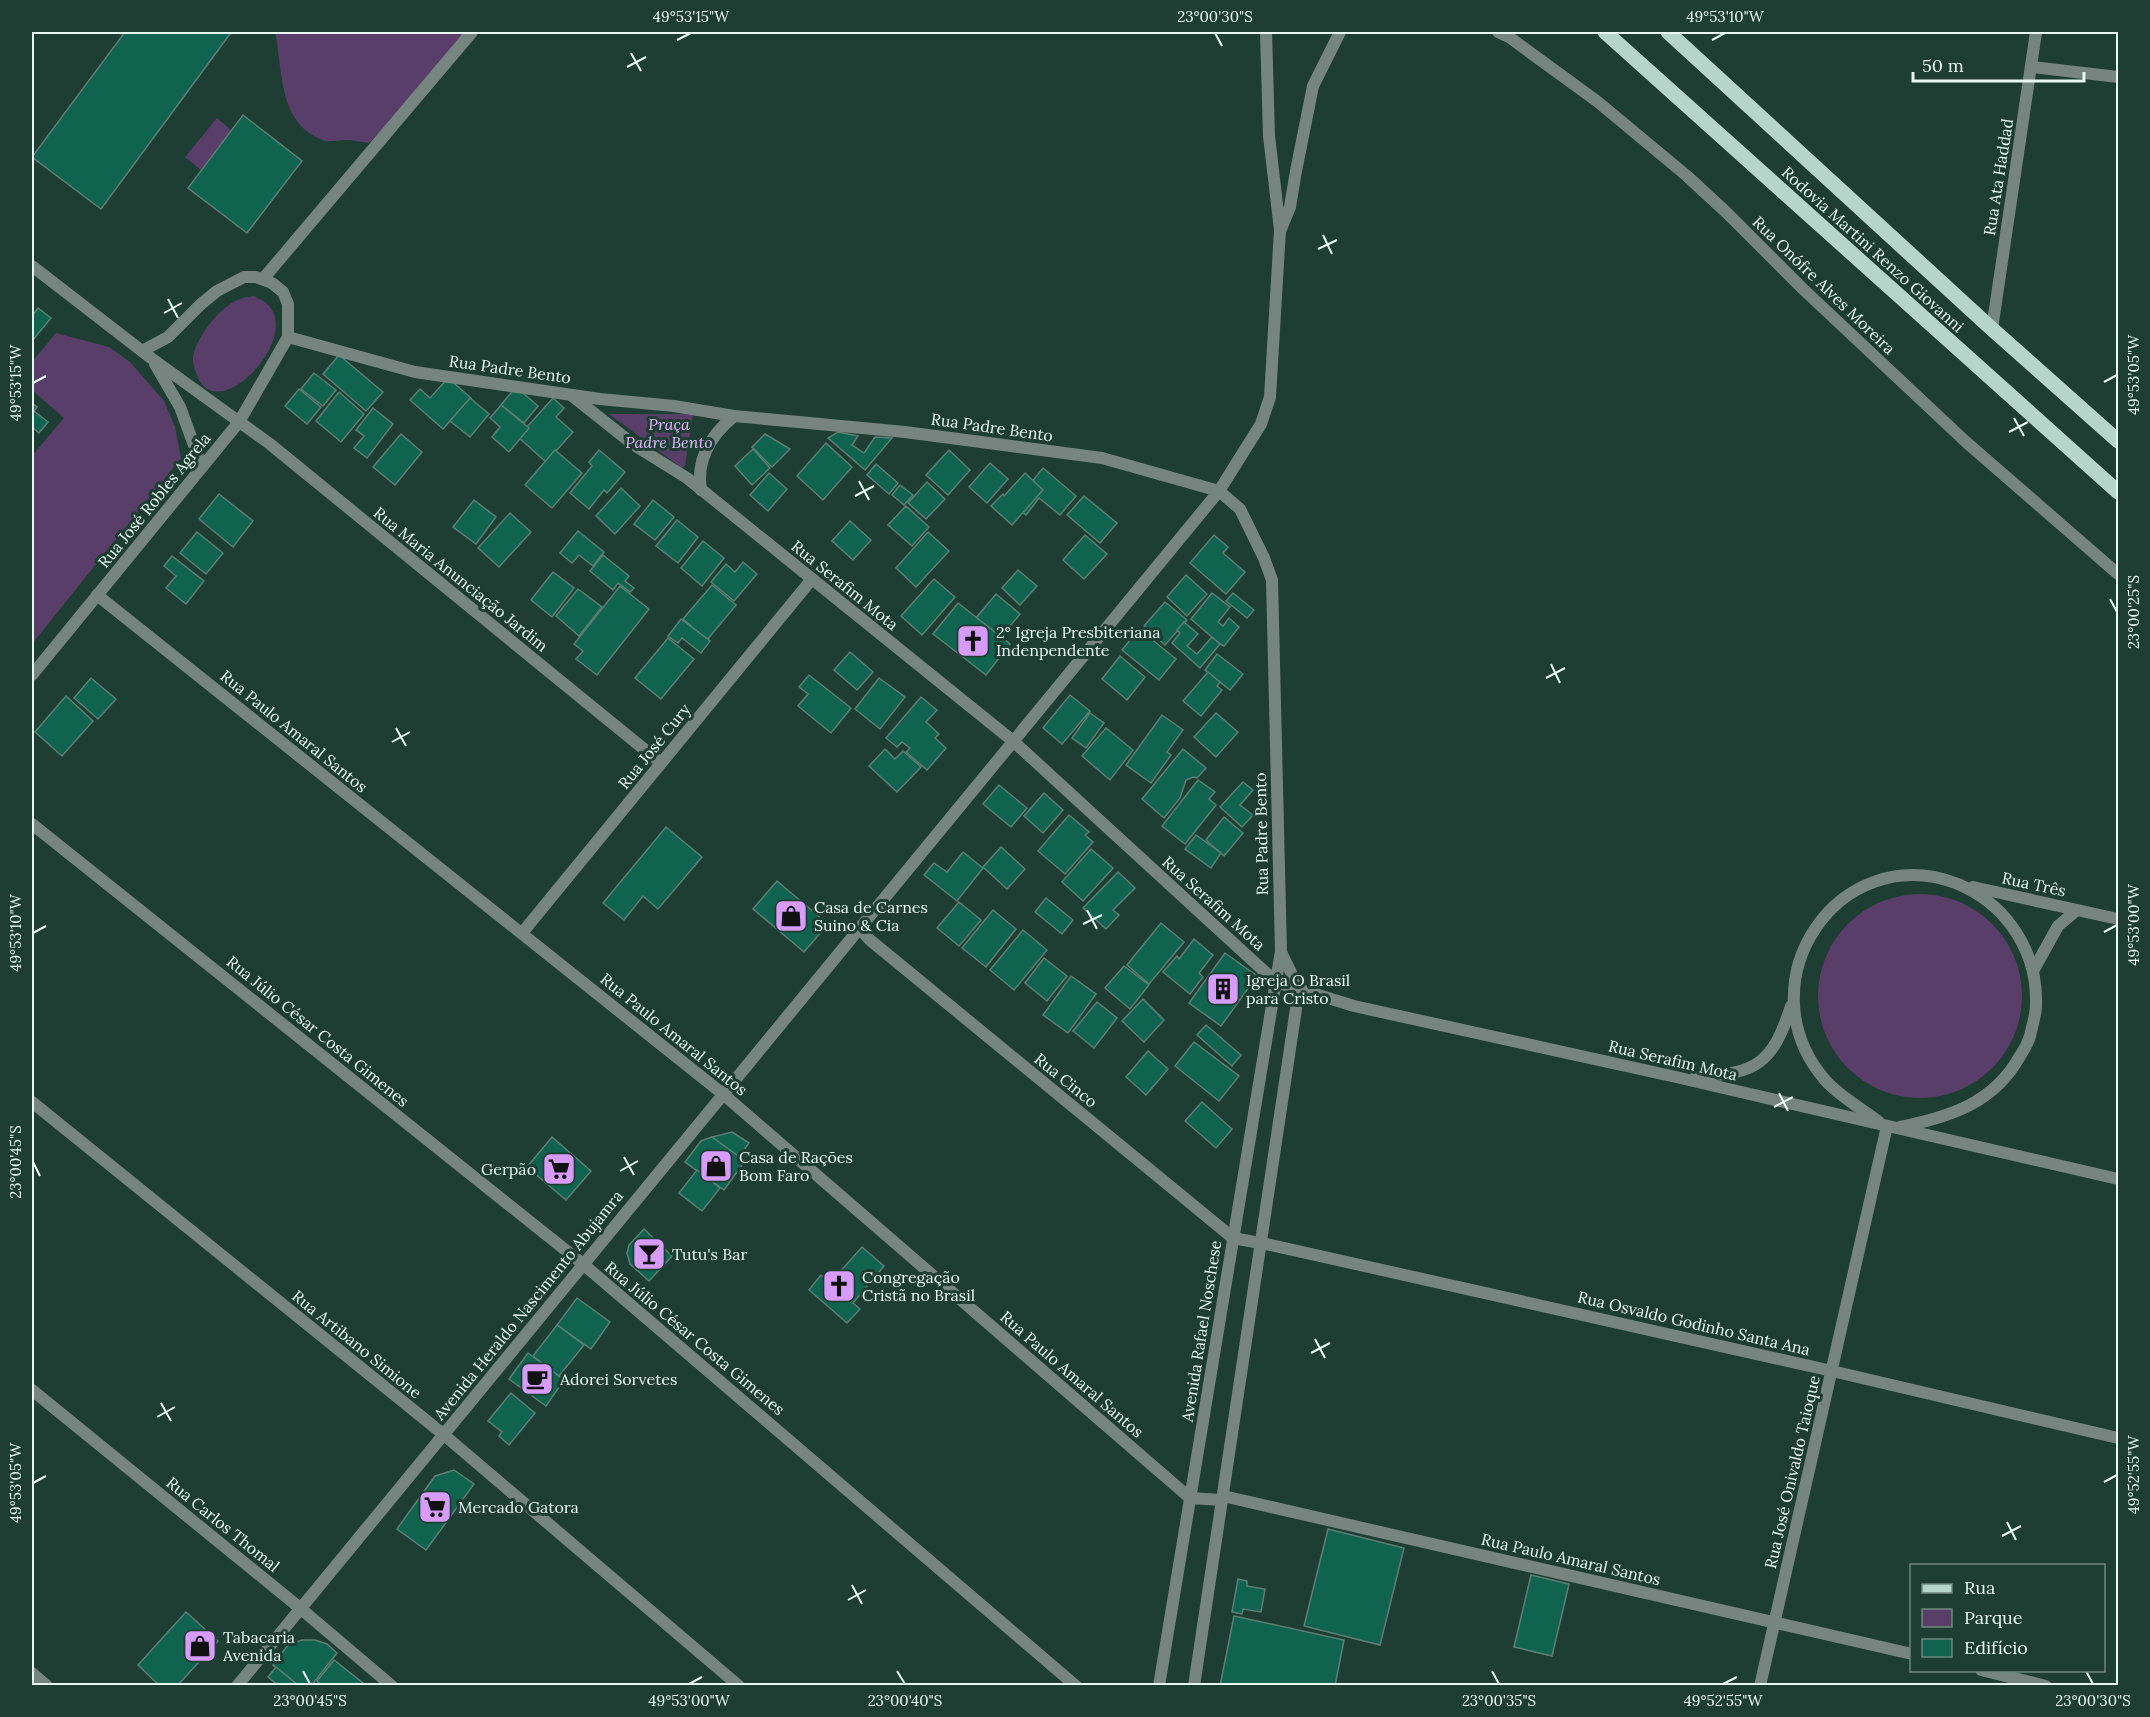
<svg xmlns="http://www.w3.org/2000/svg" width="2150" height="1717" font-family="Lora,serif">
  <style>
    .green { fill: #5a3e6a }
    .building { fill: #10644f; stroke: #5e7f73; stroke-width: 1.5 }
    .lines { fill: none; stroke-linecap: round; stroke-linejoin: round }
    .minor { stroke: #778580; stroke-width: 12 }
    .primary { stroke: #b6d4c9; stroke-width: 15 }
    .ticks { fill: none; stroke: #e6f8f1; stroke-width: 2 }
    .labels { text-anchor: middle; stroke-width: 6; stroke-linejoin: round; paint-order: stroke }
    .street-label { font-size: 16px; fill: #e6f8f1; stroke: #1e3d33 }
    .park-label { font-size: 16px; font-style: italic; fill: #e5b8ff; stroke: #1e3d33 }
    .poi-label { font-size: 16px; fill: #e6f8f1; stroke: #1e3d33; text-anchor: start }
    .neatline { fill: none; stroke: #e6f8f1; stroke-width: 2 }
    .ticks-label { font-size: 15px; text-anchor: middle; fill: #e6f8f1 }
  </style>
  <rect width="100%" height="100%" fill="#1e3d33"/>
  <g class="green">
    <path d="M275,32H478L369,143C361,142 353,140 346,140C338,140 330,143 323,140C278,124 283,70 275,32Z"/>
    <polygon points="217,118 232,131 201,170 185,157"/>
    <path d="M254,296C258,299 263,300 266,303C304,335 222,423 199,380C196,373 193,366 193,358C195,338 221,305 240,299C244,297 250,297 254,296Z"/>
    <polygon points="56,333 109,347 130,362 164,401 175,427 181,458 32,644 32,456 64,418 32,390 32,362"/>
    <polygon points="609,414 693,414 685,466 682,468"/>
    <circle cx="1920" cy="996" r="102"/>
  </g>
  <g class="building">
    <polygon points="125,32 226,32 230,34 101,209 32,157"/>
    <polygon points="243,115 302,161 247,233 188,188"/>
    <polygon points="38,308 51,318 32,341 32,316"/>
    <polygon points="339,355 383,392 366,411 323,374"/>
    <polygon points="314,373 336,390 323,406 301,389"/>
    <polygon points="448,378 471,398 443,429 410,400 420,389 430,398"/>
    <polygon points="516,387 538,406 524,423 501,405"/>
    <polygon points="299,389 321,407 307,424 285,406"/>
    <polygon points="339,392 364,414 341,442 316,421"/>
    <polygon points="470,398 489,414 470,437 450,421"/>
    <polygon points="553,398 564,408 556,417 573,432 546,462 518,437"/>
    <polygon points="32,403 37,407 34,411 48,422 39,433 32,427"/>
    <polygon points="501,405 529,428 509,452 492,437 500,427 490,418"/>
    <polygon points="373,408 393,424 367,458 354,448 364,436 356,430"/>
    <polygon points="838,432 858,436 852,445 864,453 875,437 892,438 865,470 828,438"/>
    <polygon points="401,434 422,452 395,485 373,467"/>
    <polygon points="765,434 790,449 772,467 752,447"/>
    <polygon points="826,443 852,467 823,500 797,476"/>
    <polygon points="753,449 770,468 752,485 735,466"/>
    <polygon points="555,450 582,473 552,508 525,485"/>
    <polygon points="599,450 625,472 607,493 604,490 589,509 570,493 592,466 589,462"/>
    <polygon points="949,450 970,470 948,495 926,475"/>
    <polygon points="990,463 1008,479 987,503 969,487"/>
    <polygon points="876,464 898,483 889,494 867,475"/>
    <polygon points="1043,468 1076,496 1060,515 1039,498 1026,515 1013,505"/>
    <polygon points="769,473 787,489 768,511 750,495"/>
    <polygon points="1025,473 1043,490 1012,525 991,506 1003,494 1004,496"/>
    <polygon points="927,482 945,499 926,519 908,503"/>
    <polygon points="900,485 913,495 904,505 892,495"/>
    <polygon points="621,488 640,506 615,534 596,516"/>
    <polygon points="219,494 253,521 233,547 199,519"/>
    <polygon points="1084,496 1117,523 1100,543 1067,515"/>
    <polygon points="474,500 496,517 476,544 453,527"/>
    <polygon points="653,500 674,517 655,540 634,524"/>
    <polygon points="906,506 929,527 912,546 888,525"/>
    <polygon points="510,513 531,532 499,567 478,548"/>
    <polygon points="677,520 698,537 678,563 656,546"/>
    <polygon points="850,521 871,540 853,560 832,541"/>
    <polygon points="578,531 604,552 593,566 579,555 572,563 560,553"/>
    <polygon points="197,532 223,553 206,574 180,553"/>
    <polygon points="928,532 949,551 916,587 896,568"/>
    <polygon points="1085,535 1107,554 1084,579 1063,560"/>
    <polygon points="1214,535 1228,547 1223,553 1245,572 1226,594 1190,563"/>
    <polygon points="703,541 724,558 702,586 681,568"/>
    <polygon points="603,555 629,576 625,581 634,588 630,592 618,583 613,590 590,571"/>
    <polygon points="172,556 204,581 186,604 166,588 176,576 164,566"/>
    <polygon points="743,562 757,574 734,601 711,582 726,564 735,572"/>
    <polygon points="1018,570 1037,586 1020,605 1002,588"/>
    <polygon points="553,572 574,588 552,617 531,600"/>
    <polygon points="1186,575 1207,594 1187,616 1167,597"/>
    <polygon points="934,579 955,597 922,635 901,616"/>
    <polygon points="712,585 736,605 707,640 683,619"/>
    <polygon points="620,586 649,609 597,675 576,659 583,651 574,644"/>
    <polygon points="578,589 602,607 579,636 556,616"/>
    <polygon points="1212,593 1230,607 1218,622 1223,626 1229,618 1239,627 1224,646 1220,644 1191,619"/>
    <polygon points="1233,593 1254,610 1247,618 1226,601"/>
    <polygon points="996,594 1020,614 1000,638 976,618"/>
    <polygon points="1165,602 1187,620 1165,645 1144,626"/>
    <polygon points="958,603 1010,644 986,675 933,634"/>
    <polygon points="681,619 710,641 701,653 682,638 678,643 668,636"/>
    <polygon points="1184,622 1198,634 1187,646 1197,654 1212,637 1220,644 1200,668 1172,643 1180,633 1177,630"/>
    <polygon points="1139,629 1176,659 1159,680 1122,650"/>
    <polygon points="668,638 694,659 661,699 635,678"/>
    <polygon points="850,652 873,672 857,690 834,670"/>
    <polygon points="1217,654 1243,674 1230,690 1205,670"/>
    <polygon points="1120,656 1145,677 1127,700 1102,679"/>
    <polygon points="1208,672 1220,682 1217,686 1222,690 1201,716 1183,701"/>
    <polygon points="809,675 851,708 831,733 798,706 808,694 799,687"/>
    <polygon points="91,678 116,699 98,719 74,698"/>
    <polygon points="879,678 905,697 880,729 855,709"/>
    <polygon points="1070,695 1090,711 1062,744 1043,728"/>
    <polygon points="66,696 93,721 62,756 35,732"/>
    <polygon points="921,697 937,710 926,722 939,734 935,738 946,748 927,770 906,752 910,748 902,742 897,747 886,738"/>
    <polygon points="1090,713 1104,723 1086,748 1072,738"/>
    <polygon points="1216,713 1238,732 1216,757 1194,737"/>
    <polygon points="1162,715 1183,730 1167,752 1171,755 1151,783 1126,765"/>
    <polygon points="1106,728 1133,750 1110,780 1082,756"/>
    <polygon points="885,749 895,759 903,751 921,767 897,792 869,766"/>
    <polygon points="1183,749 1206,768 1197,778 1193,777 1186,780 1180,798 1164,818 1142,799"/>
    <polygon points="1198,780 1215,792 1209,799 1216,805 1185,844 1162,826"/>
    <polygon points="1243,782 1253,790 1240,805 1253,815 1242,827 1220,807"/>
    <polygon points="999,785 1027,808 1011,827 983,804"/>
    <polygon points="1044,793 1063,810 1043,833 1024,816"/>
    <polygon points="1069,815 1089,832 1085,835 1093,842 1065,874 1038,851"/>
    <polygon points="1224,817 1243,833 1224,856 1206,840"/>
    <polygon points="666,827 702,857 658,909 643,896 624,920 603,903"/>
    <polygon points="1196,835 1221,853 1211,868 1185,849"/>
    <polygon points="1001,847 1025,869 1007,889 983,867"/>
    <polygon points="1091,849 1113,868 1083,901 1062,882"/>
    <polygon points="963,852 983,868 957,901 924,875 934,863 947,872"/>
    <polygon points="1118,872 1135,888 1113,910 1119,915 1106,929 1083,908"/>
    <polygon points="777,881 828,924 804,952 753,909"/>
    <polygon points="1046,898 1073,920 1062,934 1035,912"/>
    <polygon points="959,902 981,920 959,946 937,928"/>
    <polygon points="993,910 1016,929 986,967 962,948"/>
    <polygon points="1161,923 1184,942 1149,984 1127,965"/>
    <polygon points="1023,930 1047,950 1014,990 990,970"/>
    <polygon points="1194,939 1213,955 1199,973 1203,977 1190,994 1163,972 1177,956 1179,959"/>
    <polygon points="1225,953 1257,976 1221,1026 1189,1003"/>
    <polygon points="1044,958 1067,976 1047,1001 1025,983"/>
    <polygon points="1124,966 1149,985 1130,1009 1105,988"/>
    <polygon points="1071,976 1096,994 1068,1033 1043,1015"/>
    <polygon points="1143,999 1164,1020 1144,1042 1122,1021"/>
    <polygon points="1097,1002 1117,1018 1094,1048 1073,1031"/>
    <polygon points="1206,1025 1241,1055 1232,1066 1197,1035"/>
    <polygon points="1194,1042 1239,1076 1219,1101 1175,1066"/>
    <polygon points="1148,1051 1168,1069 1146,1095 1126,1077"/>
    <polygon points="1202,1102 1232,1129 1216,1148 1185,1121"/>
    <polygon points="732,1132 749,1143 739,1157 712,1137"/>
    <polygon points="552,1137 591,1171 566,1200 527,1167"/>
    <polygon points="712,1137 745,1161 724,1190 685,1162 701,1141"/>
    <polygon points="697,1170 720,1188 702,1211 679,1193"/>
    <polygon points="644,1229 672,1256 649,1281 630,1264 627,1253 629,1245"/>
    <polygon points="862,1247 884,1266 853,1303 860,1309 847,1323 809,1290 821,1275 830,1283"/>
    <polygon points="577,1298 610,1322 591,1349 557,1325"/>
    <polygon points="557,1325 584,1345 559,1376 533,1356"/>
    <polygon points="528,1353 564,1380 546,1406 509,1379"/>
    <polygon points="511,1393 535,1413 509,1445 499,1436 502,1432 488,1421"/>
    <polygon points="454,1470 474,1484 426,1550 397,1529 435,1476"/>
    <polygon points="1328,1529 1404,1548 1380,1645 1304,1626"/>
    <polygon points="1531,1575 1569,1584 1552,1656 1514,1647"/>
    <polygon points="1238,1579 1247,1581 1247,1586 1265,1589 1261,1612 1243,1609 1242,1614 1232,1612"/>
    <polygon points="186,1612 218,1641 177,1686 160,1686 138,1665"/>
    <polygon points="1234,1616 1344,1640 1335,1686 1220,1686"/>
    <polygon points="302,1640 315,1640 327,1644 337,1653 311,1686 299,1686 273,1665 288,1645"/>
    <polygon points="334,1660 363,1683 361,1686 322,1686 317,1681"/>
    <polygon points="276,1667 299,1686 279,1686 268,1677"/>
  </g>
  <g class="lines">
    <g class="minor">
      <polyline points="1498,32 1509,37 1598,102 1687,176 1727,213 1803,289 1966,442 2118,574"/>
      <polyline points="2032,67 2118,77"/>
      <polyline points="1281,229 1290,207 1296,171 1313,86 1340,32"/>
      <polyline points="32,266 151,358 270,444 661,763"/>
      <polyline points="263,279 472,32"/>
      <polyline points="1992,329 2036,32"/>
      <polyline points="288,337 415,372 600,399 674,406 734,416 905,432 1102,458 1219,491 1240,509 1264,558 1272,580 1281,951 1159,1686"/>
      <polyline points="155,364 180,407 202,467"/>
      <polyline points="571,395 634,445 687,478 1013,741 1276,982 1354,1006 1676,1077 2118,1179"/>
      <path d="M701,490C696,460 711,435 734,416"/>
      <polyline points="97,595 723,1094 1190,1498 1222,1500"/>
      <polyline points="32,675 239,422 288,337 288,304 283,292 272,283 256,277 244,277 217,291 201,304 168,337 142,351"/>
      <polyline points="32,824 583,1264 1076,1686"/>
      <polyline points="1973,887 2118,919"/>
      <polyline points="859,928 870,940 1233,1238 1271,1245 1832,1371 2118,1438"/>
      <polyline points="522,933 812,579"/>
      <polyline points="2033,971 2058,926 2077,910"/>
      <path d="M1696,1076C1756,1075 1773,1063 1791,1006"/>
      <polyline points="32,1102 443,1434 739,1686"/>
      <path d="M1879,1122C1861,1108 1839,1096 1825,1080C1742,983 1838,838 1958,884C1979,893 1997,906 2011,925C2028,948 2037,976 2036,1005C2036,1015 2032,1026 2030,1036C2028,1043 2024,1050 2020,1056C1994,1103 1950,1117 1900,1127"/>
      <polyline points="32,1390 300,1608 392,1686"/>
      <polyline points="1223,1496 1912,1654"/>
      <polyline points="1981,1670 2046,1686"/>
      <polyline points="32,1673 47,1686"/>
      <polyline points="237,1686 1219,491 1261,424 1270,397 1280,230 1269,136 1266,32"/>
      <polyline points="1194,1686 1299,989 1281,952"/>
      <polyline points="1760,1686 1887,1126"/>
    </g>
    <g class="primary">
      <polyline points="1605,32 2118,492"/>
      <polyline points="1668,32 1992,329 2118,441"/>
    </g>
  </g>
  <path class="ticks" d="M1215,33L1222,46M677,40L691,33M1712,40L1725,33M631,53L641,71M627,67L646,57M1323,235L1332,254M1318,249L1337,240M168,299L178,318M164,313L182,303M2104,382L2117,375M33,383L46,376M2014,418L2024,436M2009,432L2028,422M859,481L869,500M855,496L874,486M2110,599L2117,612M1551,664L1560,683M1546,678L1565,668M396,728L406,746M392,742L410,732M1087,910L1097,929M1083,924L1102,915M2104,932L2117,925M33,933L46,926M1779,1093L1788,1111M1774,1107L1793,1097M624,1157L634,1175M33,1162L40,1176M620,1171L638,1161M1315,1339L1325,1358M1311,1353L1330,1343M161,1403L171,1421M157,1417L175,1407M2104,1482L2117,1475M33,1483L46,1476M2007,1522L2016,1540M2002,1536L2021,1526M852,1585L862,1604M848,1600L866,1590M303,1671L310,1684M897,1671L905,1684M1492,1671L1499,1684M2086,1671L2093,1684M689,1684L702,1677M1723,1684L1737,1677"/>
  <defs>
    <g id="church-square" transform="scale(1.725)"><rect x="-9" y="-9" width="18" height="18" rx="4" fill="#d79bf9" stroke="#1e3d33"/><path d="M-1.2-6h2.4v3.5h3.3v2.4h-3.3V6h-2.4V-.1h-3.3v-2.4h3.3Z" fill="#111"/></g>
    <g id="shop-square" transform="scale(1.725)"><rect x="-9" y="-9" width="18" height="18" rx="4" fill="#d79bf9" stroke="#1e3d33"/><path d="M-5-2.5h2.3a2.7 3.5 0 0 1 5.4 0H5L5.5 6h-11ZM-1.5-2.5h3a1.5 2.3 0 0 0-3 0Z" fill="#111"/></g>
    <g id="building-square" transform="scale(1.725)"><rect x="-9" y="-9" width="18" height="18" rx="4" fill="#d79bf9" stroke="#1e3d33"/><path d="M-4-6H4V6H1V3H-1V6H-4ZM-2.5-4.3h1.7v1.8h-1.7ZM.8-4.3h1.7v1.8H.8ZM-2.5-1h1.7V.8h-1.7ZM.8-1h1.7V.8H.8Z" fill="#111"/></g>
    <g id="supermarket-square" transform="scale(1.725)"><rect x="-9" y="-9" width="18" height="18" rx="4" fill="#d79bf9" stroke="#1e3d33"/><path d="M-6-5.5h2.5l.6 2H6L4.5 2H-2.5L-4.4-4H-6ZM-1.5 3.2a1.3 1.3 0 1 0 .1 0ZM3 3.2a1.3 1.3 0 1 0 .1 0Z" fill="#111"/></g>
    <g id="bar-square" transform="scale(1.725)"><rect x="-9" y="-9" width="18" height="18" rx="4" fill="#d79bf9" stroke="#1e3d33"/><path d="M-6-5H6L.8 .8V4.5H3.5V6h-7V4.5H-.8V.8Z" fill="#111"/></g>
    <g id="cafe-square" transform="scale(1.725)"><rect x="-9" y="-9" width="18" height="18" rx="4" fill="#d79bf9" stroke="#1e3d33"/><path d="M-5.5-4.5H6V0H3Q3 3.5 0 3.5H-2.5Q-5.5 3.5-5.5 0ZM3-3.2v2h1.7v-2ZM-6 4.5H4V6H-6Z" fill="#111"/></g>
  </defs>
  <g fill-rule="evenodd">
    <use href="#church-square" x="973" y="641"/>
    <use href="#shop-square" x="791" y="916"/>
    <use href="#building-square" x="1223" y="989"/>
    <use href="#shop-square" x="716" y="1166"/>
    <use href="#supermarket-square" x="559" y="1169"/>
    <use href="#bar-square" x="649" y="1254"/>
    <use href="#church-square" x="839" y="1286"/>
    <use href="#cafe-square" x="537" y="1379"/>
    <use href="#supermarket-square" x="435" y="1507"/>
    <use href="#shop-square" x="200" y="1646"/>
  </g>
  <g class="labels">
    <g class="street-label">
      <text transform="translate(1998 177) rotate(-81)" y="6">Rua Ata Haddad</text>
      <text transform="translate(1873 249) rotate(42)" y="6">Rodovia Martini Renzo Giovanni</text>
      <text transform="translate(1824 285) rotate(44)" y="6">Rua Onófre Alves Moreira</text>
      <text transform="translate(510 369) rotate(8)" y="6">Rua Padre Bento</text>
      <text transform="translate(992 427) rotate(8)" y="6">Rua Padre Bento</text>
      <text transform="translate(154 500) rotate(-51)" y="6">Rua José Robles Agrela</text>
      <text transform="translate(461 579) rotate(39)" y="6">Rua Maria Anunciação Jardim</text>
      <text transform="translate(845 585) rotate(39)" y="6">Rua Serafim Mota</text>
      <text transform="translate(294 731) rotate(39)" y="6">Rua Paulo Amaral Santos</text>
      <text transform="translate(654 746) rotate(-51)" y="6">Rua José Cury</text>
      <text transform="translate(1261 834) rotate(-91)" y="6">Rua Padre Bento</text>
      <text transform="translate(2034 884) rotate(12)" y="6">Rua Três</text>
      <text transform="translate(1214 903) rotate(42)" y="6">Rua Serafim Mota</text>
      <text transform="translate(318 1031) rotate(39)" y="6">Rua Júlio César Costa Gimenes</text>
      <text transform="translate(674 1034) rotate(39)" y="6">Rua Paulo Amaral Santos</text>
      <text transform="translate(1673 1060) rotate(13)" y="6">Rua Serafim Mota</text>
      <text transform="translate(1066 1080) rotate(39)" y="6">Rua Cinco</text>
      <text transform="translate(528 1305) rotate(-51)" y="6">Avenida Heraldo Nascimento Abujamra</text>
      <text transform="translate(1694 1323) rotate(13)" y="6">Rua Osvaldo Godinho Santa Ana</text>
      <text transform="translate(1201 1331) rotate(-81)" y="6">Avenida Rafael Noschese</text>
      <text transform="translate(695 1338) rotate(40)" y="6">Rua Júlio César Costa Gimenes</text>
      <text transform="translate(357 1344) rotate(39)" y="6">Rua Artibano Simione</text>
      <text transform="translate(1072 1374) rotate(41)" y="6">Rua Paulo Amaral Santos</text>
      <text transform="translate(1792 1472) rotate(-77)" y="6">Rua José Onivaldo Taioque</text>
      <text transform="translate(223 1524) rotate(39)" y="6">Rua Carlos Thomal</text>
      <text transform="translate(1571 1559) rotate(13)" y="6">Rua Paulo Amaral Santos</text>
    </g>
    <g class="park-label">
      <text x="669" y="430">Praça<tspan x="669" dy="18">Padre Bento</tspan></text>
    </g>
    <g class="poi-label">
      <text x="996" y="638">2° Igreja Presbiteriana<tspan x="996" dy="18">Indenpendente</tspan></text>
      <text x="814" y="913">Casa de Carnes<tspan x="814" dy="18">Suino &amp; Cia</tspan></text>
      <text x="1246" y="986">Igreja O Brasil<tspan x="1246" dy="18">para Cristo</tspan></text>
      <text x="739" y="1163">Casa de Rações<tspan x="739" dy="18">Bom Faro</tspan></text>
      <text x="536" y="1175" text-anchor="end">Gerpão</text>
      <text x="672" y="1260">Tutu's Bar</text>
      <text x="862" y="1283">Congregação<tspan x="862" dy="18">Cristã no Brasil</tspan></text>
      <text x="560" y="1385">Adorei Sorvetes</text>
      <text x="458" y="1513">Mercado Gatora</text>
      <text x="223" y="1643">Tabacaria<tspan x="223" dy="18">Avenida</tspan></text>
    </g>
  </g>
  <rect width="2150" height="1717" fill="none" stroke="#1e3d33" stroke-width="66"/>
  <rect x="1910" y="1564" width="195" height="108" fill="#1e3d33" stroke="#6e887f" stroke-width="1.5"/>
  <rect x="1922" y="1584" width="30" height="9" fill="#b6d4c9" stroke="#6e887f" stroke-width="1.5"/>
  <text x="1964" y="1594" font-size="18" fill="#e6f8f1">Rua</text>
  <rect x="1922" y="1609" width="30" height="18" fill="#5a3e6a" stroke="#6e887f" stroke-width="1.5"/>
  <text x="1964" y="1624" font-size="18" fill="#e6f8f1">Parque</text>
  <rect x="1922" y="1639" width="30" height="18" fill="#10644f" stroke="#6e887f" stroke-width="1.5"/>
  <text x="1964" y="1654" font-size="18" fill="#e6f8f1">Edifício</text>
  <path d="M1913 72v9h171v-9" fill="none" stroke="#e6f8f1" stroke-width="3"/>
  <text x="1922" y="72" font-size="18" fill="#e6f8f1" stroke="#1e3d33" stroke-width="4.5" paint-order="stroke">50 m</text>
  <rect x="33" y="33" width="2084" height="1651" class="neatline"/>
  <g class="ticks-label">
    <text x="691" y="22">49°53'15"W</text>
    <text x="1215" y="22">23°00'30"S</text>
    <text x="1725" y="22">49°53'10"W</text>
    <text transform="translate(2134 375) rotate(-90)" y="5">49°53'05"W</text>
    <text transform="translate(16 383) rotate(-90)" y="5">49°53'15"W</text>
    <text transform="translate(2134 612) rotate(-90)" y="5">23°00'25"S</text>
    <text transform="translate(2134 925) rotate(-90)" y="5">49°53'00"W</text>
    <text transform="translate(16 933) rotate(-90)" y="5">49°53'10"W</text>
    <text transform="translate(16 1162) rotate(-90)" y="5">23°00'45"S</text>
    <text transform="translate(2134 1475) rotate(-90)" y="5">49°52'55"W</text>
    <text transform="translate(16 1483) rotate(-90)" y="5">49°53'05"W</text>
    <text x="310" y="1706">23°00'45"S</text>
    <text x="689" y="1706">49°53'00"W</text>
    <text x="905" y="1706">23°00'40"S</text>
    <text x="1499" y="1706">23°00'35"S</text>
    <text x="1723" y="1706">49°52'55"W</text>
    <text x="2093" y="1706">23°00'30"S</text>
  </g>
</svg>
